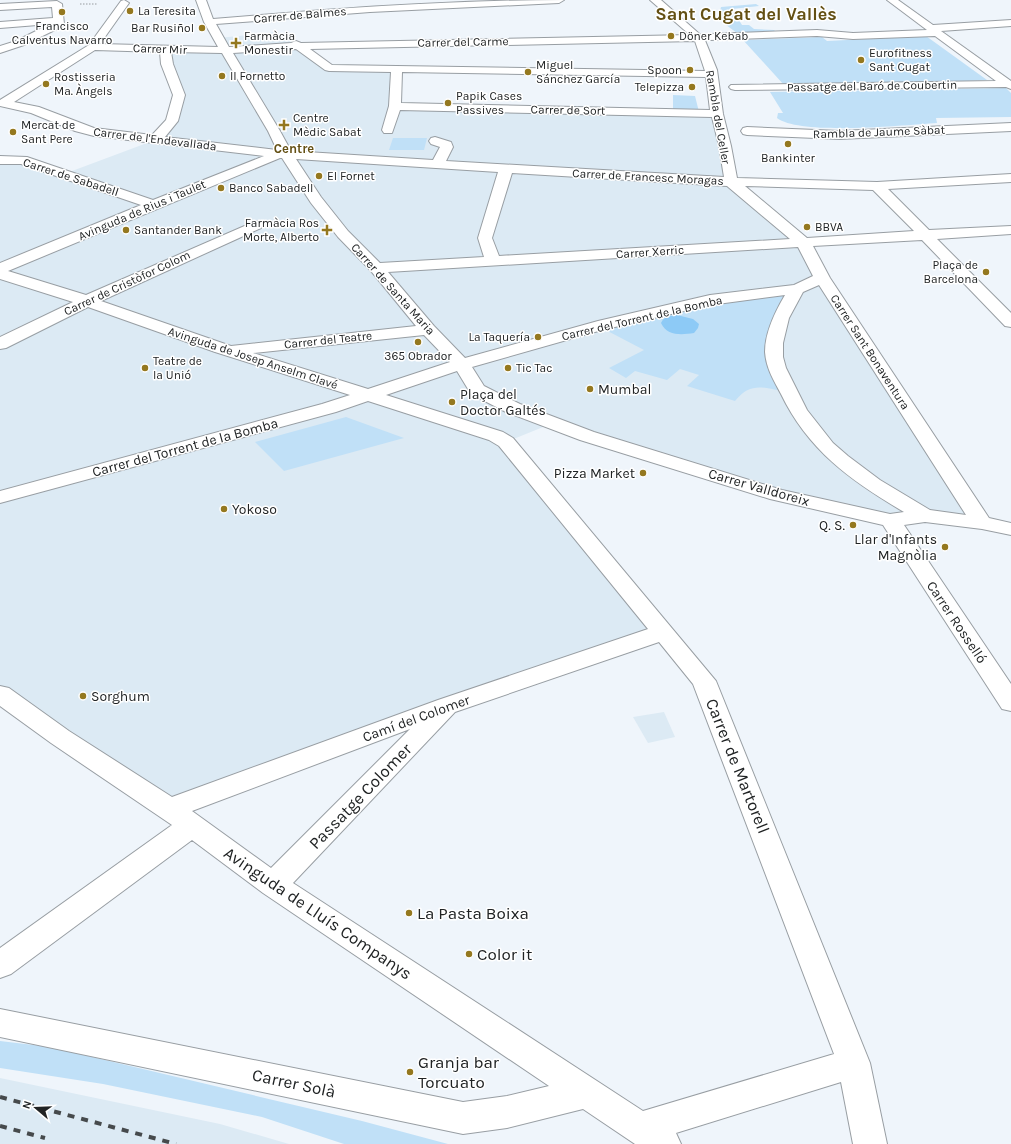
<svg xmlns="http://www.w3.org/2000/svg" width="1011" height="1144" font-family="Karla,sans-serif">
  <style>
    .built { fill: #dceaf4 }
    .green { fill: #c0e0f7 }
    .forest { fill: #8dcaf6 }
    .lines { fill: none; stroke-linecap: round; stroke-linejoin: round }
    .minor-casing { stroke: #989ea3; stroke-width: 2 }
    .path { stroke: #969b9e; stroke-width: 1; stroke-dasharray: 1.5 1.5; stroke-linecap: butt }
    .minor { fill: #fff; fill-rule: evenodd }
    .rail { stroke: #464a4c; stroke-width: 4; stroke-dasharray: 7 7; stroke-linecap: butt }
    .poi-dot { fill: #94781f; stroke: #fff; stroke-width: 1.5 }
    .labels { text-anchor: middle; stroke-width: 3; stroke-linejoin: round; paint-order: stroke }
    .far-poi-label { font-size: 12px; fill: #202324; stroke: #fff; text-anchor: start }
    .far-street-label { font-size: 12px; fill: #202324; stroke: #fff }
    .far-neighbourhood-label { font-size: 13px; font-weight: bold; fill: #645014; stroke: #fff }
    .poi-label { font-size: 14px; fill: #202324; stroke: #fff; text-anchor: start }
    .street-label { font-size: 14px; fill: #202324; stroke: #fff }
    .near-street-label { font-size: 17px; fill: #202324; stroke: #fff }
    .near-poi-label { font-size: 17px; fill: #202324; stroke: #fff; text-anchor: start }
    .far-town-label { font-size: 18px; font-weight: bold; fill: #645014; stroke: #fff }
  </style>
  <rect width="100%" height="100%" fill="#eff5fb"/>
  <g class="built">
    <polygon points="277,32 329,68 402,69 395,105 717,114 731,182 803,242 982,523 890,520 777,495 553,423 506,442 664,632 169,809 0,687 0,160 9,159 64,174 155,140 172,121 179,95 165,50 226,50 218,38"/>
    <polygon points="664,712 675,737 648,743 633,717"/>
    <polygon points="0,1078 220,1124 289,1144 0,1144"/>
  </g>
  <g class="green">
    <polygon points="756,4 759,6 732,9 742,25 749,25 754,29 774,30 776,32 737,33 718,19 721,7"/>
    <polygon points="926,36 987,80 888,85 841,85 839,83 784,85 743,40 822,37 827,41"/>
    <path d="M1006,88L1011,93V117L936,118L937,123C904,125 801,136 777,118L778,113H783L770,92Z"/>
    <polygon points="673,95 695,96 699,112 673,111"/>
    <polygon points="393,138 427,138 424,150 389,150"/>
    <path d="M797,289L778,327L789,392C765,389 752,380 735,401L687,386L699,375L680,369L667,380L635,371L626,378L609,368L644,350L598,326L710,300Z"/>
    <polygon points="346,417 404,438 284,471 255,442"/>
    <polygon points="0,1041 50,1047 362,1121 448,1144 344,1144 262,1117 103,1084 0,1068"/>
  </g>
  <path class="forest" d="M677,315L693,319L699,324L698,328L694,333C681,335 667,336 661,323C664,316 670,316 677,315Z"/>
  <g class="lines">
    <g class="minor-casing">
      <g id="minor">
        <path d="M124,0L129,3L100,44L218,47L204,22L196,0H206L213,19C330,9 446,0 564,0L559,3L370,12L216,24L229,47L291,43L296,41L301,43L690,35L650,0H661L704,38L717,70L723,114L731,146L737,178L877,182L1011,174V182L888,189L929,230L1011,226V234L937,239L1011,313V327L1005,326L922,240L813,246L830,278L989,518L1011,523V535L982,529L925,522L904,525L1011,684V711L1002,709L883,525L770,499L580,440L506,412L471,394L457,371L386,395L503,432L513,438L716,681L870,1063L887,1144H853L841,1082L676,1133L681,1144H635L583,1109L507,1128L463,1134L0,1037V1009L463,1102L507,1096L549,1086L263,893L192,840L11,974L0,978V948L172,825L51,743L0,706V686L9,688L69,731L172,797L438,700L648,629L499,446L489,440L368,401L336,412L0,503V491L322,404L350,395L215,352L88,307L6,348L0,349V337L73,302L0,279V263L141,205L21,164H0V156L27,157L153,200L264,156L94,136L75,131L31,113L0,106V100L89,45L121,1ZM695,41L705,71L332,65L310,49ZM296,49L325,70L329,71L391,72L389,106L382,130L384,133H392L400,110L712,117L719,146L724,177L446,161L453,147L451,142L435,137L431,138L429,141L431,144L440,147L433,160L291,151L280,131L233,53ZM95,50L160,52L161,64L173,95L166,120L152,135L94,128L39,107L14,102ZM171,52L222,53L268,131L277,150L165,137L178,121L185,95L173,64ZM402,72L706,77L710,110L401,103ZM280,158H282L311,203L338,237L371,271L416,326L231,346L101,301L261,228L263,225L261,222L256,221L86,295L8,271ZM296,159L498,172L478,238L484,257L380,263L348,231L321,197ZM512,173L727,186L790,239L499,256L492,238ZM745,186L873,190L914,231L807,238ZM798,247L813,276L794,285L710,295L598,321L465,358L434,326L388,272ZM819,285L966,515L930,510L880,480L848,456L833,443L807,410L786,368L783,357V343L789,318L803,292ZM785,295C775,312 765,332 765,352C766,368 774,381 781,394C808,450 851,481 904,512L890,514L782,490L594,432L520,404L484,386L472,367L602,330L710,305ZM424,335L450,362L368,389L253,353ZM659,642L693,684L834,1054L643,1111L293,883L455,712ZM410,729L271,868L192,811Z"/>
        <polygon points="887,0 898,0 933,25 1011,20 1011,26 941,31 1011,81 1011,89 1006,87 735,90 731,89 729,87 731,85 996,81 935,36 853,39 817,36 710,40 705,37 710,34 817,30 853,33 927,30"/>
        <polygon points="57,1 62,4 64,24 63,26 24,45 0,53 0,46 16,41 50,24 0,28 0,22 53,18 52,7 0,10 0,4"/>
        <polygon points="1011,123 1011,131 840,139 747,135 743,134 741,131 743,128 747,127 840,131"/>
      </g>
    </g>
    <polyline class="path" points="80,4 97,4"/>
    <use href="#minor" class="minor"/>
    <g class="rail">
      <polyline points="0,1097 176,1144"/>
      <polyline points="0,1126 45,1138"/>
    </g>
  </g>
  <g class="poi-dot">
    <circle cx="130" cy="11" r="4"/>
    <circle cx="62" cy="12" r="4"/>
    <circle cx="202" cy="28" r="4"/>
    <circle cx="671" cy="36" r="4"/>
    <path d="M234 37h4v4h4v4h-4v4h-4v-4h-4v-4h4z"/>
    <circle cx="861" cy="60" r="4"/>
    <circle cx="690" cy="70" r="4"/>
    <circle cx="528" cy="72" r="4"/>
    <circle cx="222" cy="76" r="4"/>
    <circle cx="46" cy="84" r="4"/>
    <circle cx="692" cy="87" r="4"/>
    <circle cx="448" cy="103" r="4"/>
    <path d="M282 119h4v4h4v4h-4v4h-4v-4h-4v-4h4z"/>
    <circle cx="13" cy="132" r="4"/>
    <circle cx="788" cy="144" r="4"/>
    <circle cx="319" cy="176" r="4"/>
    <circle cx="221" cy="188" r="4"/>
    <circle cx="807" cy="227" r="4"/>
    <circle cx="126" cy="230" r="4"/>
    <path d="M325 224h4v4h4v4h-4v4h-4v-4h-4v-4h4z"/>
    <circle cx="986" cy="272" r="4"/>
    <circle cx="538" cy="337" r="4"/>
    <circle cx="418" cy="342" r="4"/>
    <circle cx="145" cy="368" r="4"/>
    <circle cx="508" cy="368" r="4"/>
    <circle cx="590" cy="389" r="4"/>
    <circle cx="452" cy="402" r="4"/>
    <circle cx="643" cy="473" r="4"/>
    <circle cx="224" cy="509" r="4"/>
    <circle cx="853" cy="525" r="4"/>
    <circle cx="945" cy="547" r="4"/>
    <circle cx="83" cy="696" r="4"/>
    <circle cx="409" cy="913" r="4"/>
    <circle cx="469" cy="954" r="4"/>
    <circle cx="410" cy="1072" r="4"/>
  </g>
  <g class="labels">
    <g class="far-poi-label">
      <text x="138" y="15">La Teresita</text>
      <text x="62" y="30" text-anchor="middle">Francisco<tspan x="62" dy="14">Calventus Navarro</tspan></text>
      <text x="194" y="32" text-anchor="end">Bar Rusiñol</text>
      <text x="244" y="40">Farmàcia<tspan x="244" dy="14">Monestir</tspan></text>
      <text x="679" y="40">Döner Kebab</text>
      <text x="869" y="57">Eurofitness<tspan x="869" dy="14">Sant Cugat</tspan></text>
      <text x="536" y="69">Miguel<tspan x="536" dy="14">Sánchez García</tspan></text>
      <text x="682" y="74" text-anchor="end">Spoon</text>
      <text x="230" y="80">Il Fornetto</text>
      <text x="54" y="81">Rostisseria<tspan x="54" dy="14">Ma. Àngels</tspan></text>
      <text x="684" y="91" text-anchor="end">Telepizza</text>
      <text x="456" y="100">Papik Cases<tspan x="456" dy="14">Passives</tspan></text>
      <text x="293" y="122">Centre<tspan x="293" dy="14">Mèdic Sabat</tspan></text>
      <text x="21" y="129">Mercat de<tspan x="21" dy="14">Sant Pere</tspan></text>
      <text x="788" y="162" text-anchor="middle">Bankinter</text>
      <text x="327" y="180">El Fornet</text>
      <text x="229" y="192">Banco Sabadell</text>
      <text x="319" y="227" text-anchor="end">Farmàcia Ros<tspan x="319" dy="14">Morte, Alberto</tspan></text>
      <text x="815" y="231">BBVA</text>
      <text x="134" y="234">Santander Bank</text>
      <text x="978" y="269" text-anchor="end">Plaça de<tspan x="978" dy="14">Barcelona</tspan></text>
      <text x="530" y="341" text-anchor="end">La Taquería</text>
      <text x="418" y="360" text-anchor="middle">365 Obrador</text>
      <text x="153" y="365">Teatre de<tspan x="153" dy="14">la Unió</tspan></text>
      <text x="516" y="372">Tic Tac</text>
    </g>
    <g class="far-street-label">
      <text transform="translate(300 15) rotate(-5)" y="4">Carrer de Balmes</text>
      <text transform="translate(463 42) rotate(-1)" y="4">Carrer del Carme</text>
      <text transform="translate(160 49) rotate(2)" y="4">Carrer Mir</text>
      <text transform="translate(872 86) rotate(-1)" y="4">Passatge del Baró de Coubertin</text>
      <text transform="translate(568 110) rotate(1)" y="4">Carrer de Sort</text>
      <text transform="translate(718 117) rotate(80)" y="4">Rambla del Celler</text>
      <text transform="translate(879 132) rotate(-2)" y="4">Rambla de Jaume Sàbat</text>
      <text transform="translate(155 139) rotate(7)" y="4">Carrer de l'Endevallada</text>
      <text transform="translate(71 177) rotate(18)" y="4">Carrer de Sabadell</text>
      <text transform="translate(648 177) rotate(3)" y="4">Carrer de Francesc Moragas</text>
      <text transform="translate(142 210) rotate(-23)" y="4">Avinguda de Rius i Taulet</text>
      <text transform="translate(650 252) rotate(-4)" y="4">Carrer Xerric</text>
      <text transform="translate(127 283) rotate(-25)" y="4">Carrer de Cristòfor Colom</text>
      <text transform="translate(393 289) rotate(48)" y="4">Carrer de Santa Maria</text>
      <text transform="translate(642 318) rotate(-13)" y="4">Carrer del Torrent de la Bomba</text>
      <text transform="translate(328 340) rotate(-6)" y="4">Carrer del Teatre</text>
      <text transform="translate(870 352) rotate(57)" y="4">Carrer Sant Bonaventura</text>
      <text transform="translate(253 358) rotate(18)" y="4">Avinguda de Josep Anselm Clavé</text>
    </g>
    <g class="far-neighbourhood-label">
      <text x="294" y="153">Centre</text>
    </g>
    <g class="poi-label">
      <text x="598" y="394">Mumbal</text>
      <text x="460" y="399">Plaça del<tspan x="460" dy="16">Doctor Galtés</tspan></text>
      <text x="635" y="478" text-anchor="end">Pizza Market</text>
      <text x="232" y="514">Yokoso</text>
      <text x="845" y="530" text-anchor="end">Q. S.</text>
      <text x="937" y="544" text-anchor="end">Llar d'Infants<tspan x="937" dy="16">Magnòlia</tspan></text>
      <text x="91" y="701">Sorghum</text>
    </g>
    <g class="street-label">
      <text transform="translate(185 447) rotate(-15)" y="5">Carrer del Torrent de la Bomba</text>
      <text transform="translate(759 487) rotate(16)" y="5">Carrer Valldoreix</text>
      <text transform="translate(957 622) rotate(56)" y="5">Carrer Rosselló</text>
      <text transform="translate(416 718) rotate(-20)" y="5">Camí del Colomer</text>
    </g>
    <g class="near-street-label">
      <text transform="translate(738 766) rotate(68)" y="6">Carrer de Martorell</text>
      <text transform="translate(360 796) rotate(-46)" y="6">Passatge Colomer</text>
      <text transform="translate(318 913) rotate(34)" y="6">Avinguda de Lluís Companys</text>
      <text transform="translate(294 1083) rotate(12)" y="6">Carrer Solà</text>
    </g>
    <g class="near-poi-label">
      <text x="417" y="919">La Pasta Boixa</text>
      <text x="477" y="960">Color it</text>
      <text x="418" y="1068">Granja bar<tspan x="418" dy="20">Torcuato</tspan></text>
    </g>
    <g class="far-town-label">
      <text x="746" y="20">Sant Cugat del Vallès</text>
    </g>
  </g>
  <g transform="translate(36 1108) rotate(289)" stroke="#ffffff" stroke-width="3" paint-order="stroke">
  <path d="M0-3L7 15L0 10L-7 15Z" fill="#202324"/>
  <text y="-6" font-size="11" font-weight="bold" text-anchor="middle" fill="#202324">N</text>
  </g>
</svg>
